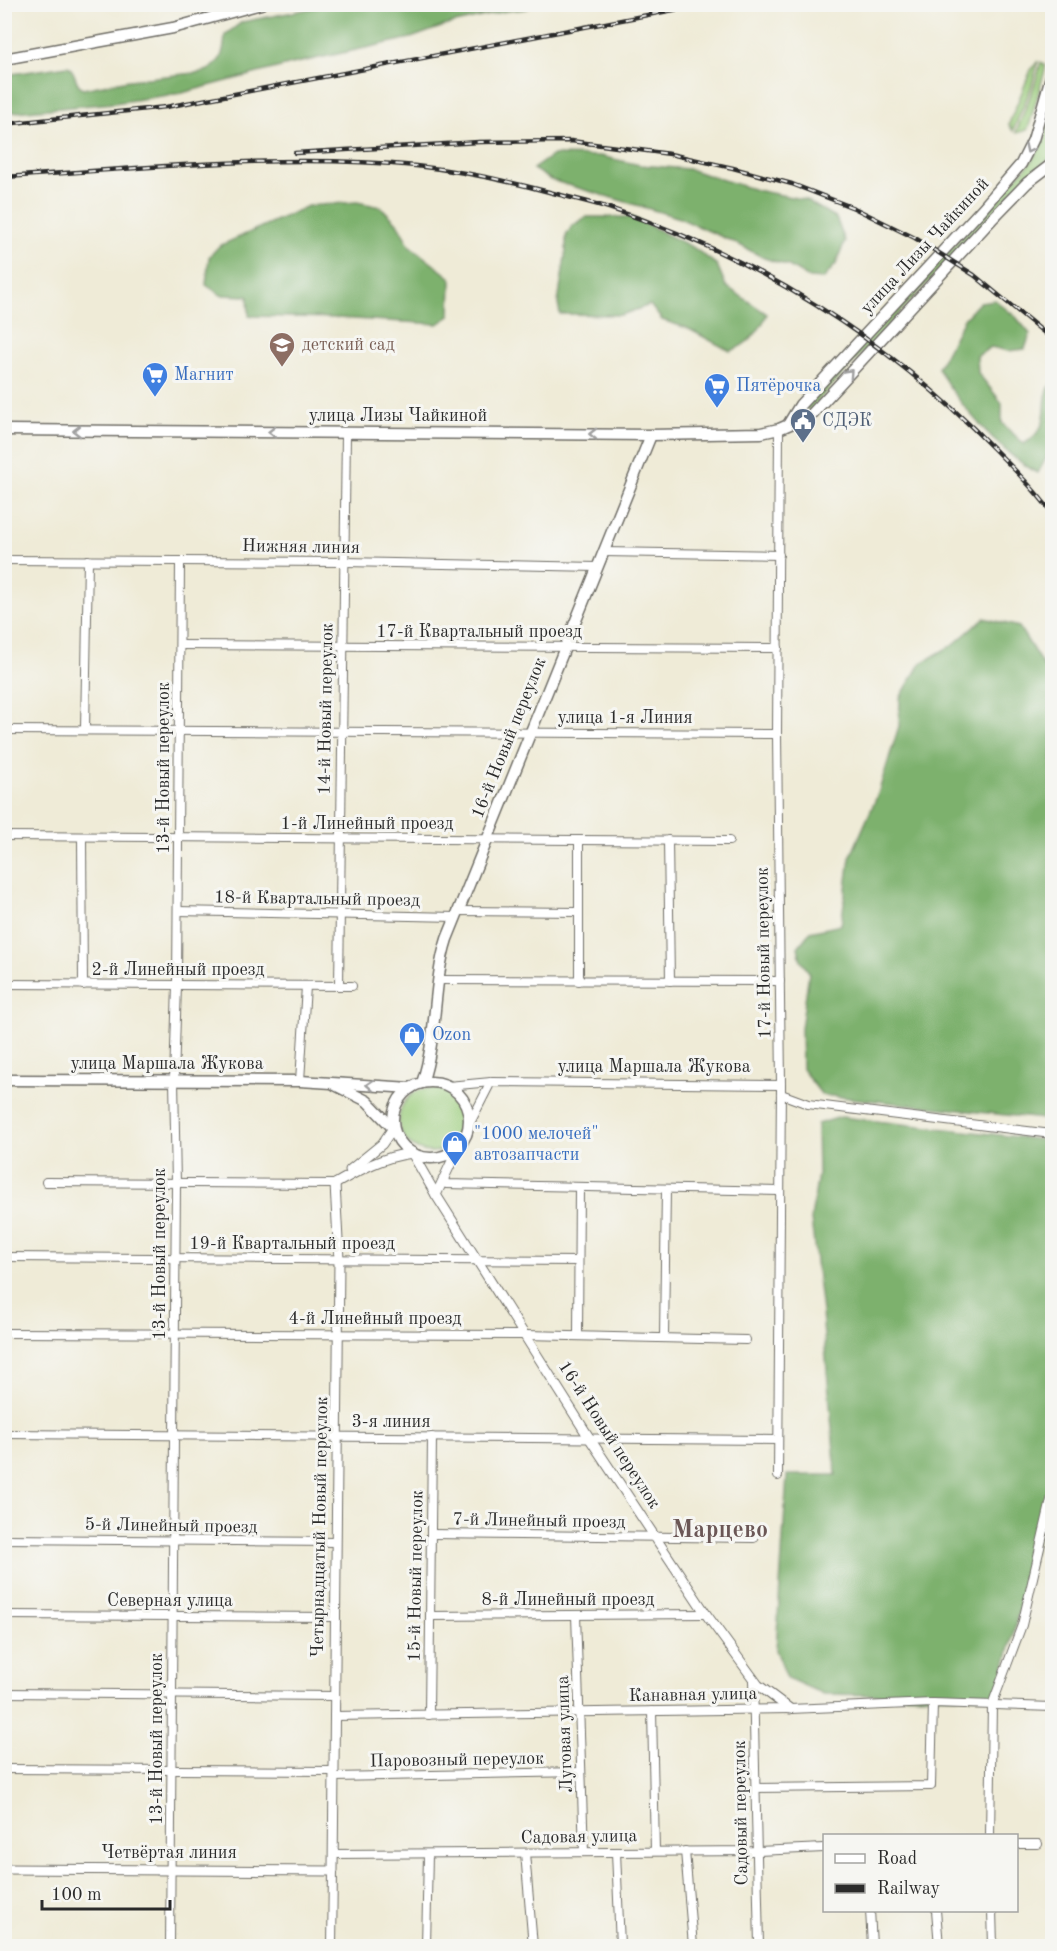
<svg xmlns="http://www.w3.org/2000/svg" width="1057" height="1951" font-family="'Old Standard TT',serif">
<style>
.green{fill:#9cce7e;stroke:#647c54;stroke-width:1.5}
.forest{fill:#7db16d;stroke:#546e4c;stroke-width:1.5}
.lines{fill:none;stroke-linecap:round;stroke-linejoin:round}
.minor-casing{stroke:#706e67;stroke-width:10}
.tertiary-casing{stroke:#706e67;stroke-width:11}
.secondary-casing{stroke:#706e67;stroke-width:13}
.minor{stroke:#fff;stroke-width:8}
.tertiary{stroke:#fff;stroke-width:9}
.secondary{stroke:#fff;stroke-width:10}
.rail-casing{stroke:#2b2b2b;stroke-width:4.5}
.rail{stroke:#f6f6f2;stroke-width:2;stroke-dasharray:7;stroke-linecap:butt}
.oneway{stroke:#a0a0a0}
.labels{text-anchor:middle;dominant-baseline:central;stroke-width:6;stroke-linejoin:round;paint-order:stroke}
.street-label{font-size:18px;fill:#2b2b2b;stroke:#f6f6f2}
.education-label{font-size:18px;fill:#785e54;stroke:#f6f6f2;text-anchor:start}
.shop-label{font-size:18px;fill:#366cbe;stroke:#f6f6f2;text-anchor:start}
.service-label{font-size:18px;fill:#4e5e75;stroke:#f6f6f2;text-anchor:start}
.district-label{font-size:24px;font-weight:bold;fill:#6b5756;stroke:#f6f6f2}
</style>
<rect width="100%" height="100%" fill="#f6f6f2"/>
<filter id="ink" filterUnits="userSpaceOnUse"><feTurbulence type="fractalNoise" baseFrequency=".0167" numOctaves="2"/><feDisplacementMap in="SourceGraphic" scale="12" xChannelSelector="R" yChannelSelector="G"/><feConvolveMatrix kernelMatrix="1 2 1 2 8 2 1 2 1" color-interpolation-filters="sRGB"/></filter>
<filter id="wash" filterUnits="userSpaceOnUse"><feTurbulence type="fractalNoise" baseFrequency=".008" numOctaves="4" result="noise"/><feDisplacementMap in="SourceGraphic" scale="24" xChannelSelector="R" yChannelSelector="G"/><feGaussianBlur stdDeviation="1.35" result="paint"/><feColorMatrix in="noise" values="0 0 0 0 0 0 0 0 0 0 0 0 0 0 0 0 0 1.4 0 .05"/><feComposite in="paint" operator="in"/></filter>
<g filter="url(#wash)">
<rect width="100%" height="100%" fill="#efebd7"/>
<g class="green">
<polygon points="1038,61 1032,85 1013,131 1009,125 1010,121 1031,70"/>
<polygon points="1041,62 1045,65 1045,70 1029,126 1027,130 1017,133 1016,132 1035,84"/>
<polygon points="1052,110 1052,157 1024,178 809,410 805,407 1031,162 1045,139"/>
<circle cx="431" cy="1120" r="32"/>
</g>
<g class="forest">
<path d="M329,5H534L526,9L506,11L447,25L411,38L292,64L182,93L114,103L5,113V75L68,66C77,72 74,84 83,89L129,80L203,72C221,66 224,53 225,35L242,22Z"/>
<polygon points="553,155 600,156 640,165 688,169 756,190 806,200 836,218 845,241 836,264 823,279 809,278 789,266 764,258 736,243 677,217 551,180 533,169"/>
<polygon points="357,202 381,207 397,223 410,246 451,278 450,316 438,324 337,318 249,316 248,296 221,295 206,285 209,257 219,246 308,206"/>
<path d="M586,217H632L694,248L717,265L726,286L767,314C760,331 748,345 730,351L687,328L662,320L650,305L621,315L560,314L558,303L566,250V236L572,226Z"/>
<path d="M995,300L1016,317L1030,334L1025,349L1008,351L991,347L977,356L978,373L1002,403V423L1024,444C1057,423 1037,402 1052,383V447L1038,473C1004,456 956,402 938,368L964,319L980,302Z"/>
<polygon points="984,618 1019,627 1052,680 1052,1120 822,1095 802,1069 801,1029 809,972 801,961 798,947 810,932 841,925 850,858 878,794 899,726 900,698 920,664 954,644"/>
<path d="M841,1117L1052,1141V1471C1037,1547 1015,1621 998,1697L823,1694L787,1678L776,1650L787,1475H836L822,1312L811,1219L818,1174L817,1124Z"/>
</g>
</g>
<g filter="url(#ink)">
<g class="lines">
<g class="minor-casing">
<g id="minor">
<polyline points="603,552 779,555"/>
<polyline points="4,560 345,562 597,567"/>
<polyline points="180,645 778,648"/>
<polyline points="85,729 88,560"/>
<polyline points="4,730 777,734"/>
<polyline points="4,836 729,841"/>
<polyline points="82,837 83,985"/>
<polyline points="668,840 670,981"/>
<polyline points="178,911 456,917"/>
<polyline points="458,911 578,912"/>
<polyline points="438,980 780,981"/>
<polyline points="579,981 579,840"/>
<polyline points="4,984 352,986"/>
<polyline points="339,986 346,433"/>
<polyline points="300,1081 306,986"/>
<polyline points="448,1086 491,1082 781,1085"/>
<polyline points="781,1094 808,1104 1052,1134"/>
<polyline points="468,1127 491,1082"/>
<polyline points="444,1179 446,1184 780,1191"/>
<polyline points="46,1182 335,1184"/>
<polyline points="4,1257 578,1261"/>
<polyline points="4,1333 525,1335 746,1340"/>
<polyline points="578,1336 579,1187"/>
<polyline points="664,1338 666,1189"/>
<polyline points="4,1434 778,1440"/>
<polyline points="778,1476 781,1085 777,734 779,429"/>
<polyline points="431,1534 754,1538"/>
<polyline points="4,1539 336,1542"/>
<polyline points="4,1615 336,1617"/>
<polyline points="576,1615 584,1852"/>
<polyline points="430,1616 706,1614"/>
<polyline points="753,1678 759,1946"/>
<polyline points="4,1693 335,1696"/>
<polyline points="652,1711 655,1851"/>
<polyline points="429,1715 432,1437"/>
<polyline points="334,1716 790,1709 933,1703 1052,1707"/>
<polyline points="4,1769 334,1771"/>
<polyline points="334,1777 581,1772"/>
<polyline points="756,1788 931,1786 933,1703"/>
<polyline points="990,1836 992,1705 1022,1625 1052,1496"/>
<polyline points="1016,1844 1038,1844"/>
<polyline points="685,1851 693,1946"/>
<polyline points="616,1852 620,1946"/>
<polyline points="525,1853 533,1946"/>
<polyline points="333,1854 758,1851 824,1848"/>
<polyline points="870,1910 872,1946"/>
<polyline points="936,1910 939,1946"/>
<polyline points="992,1910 993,1946"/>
<polyline points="170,1946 176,1184 174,1080 177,985 180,561"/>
<polyline points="332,1946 333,1871"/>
<polyline points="426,1946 428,1854"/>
</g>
</g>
<g class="tertiary-casing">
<g id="tertiary">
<polyline points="350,1170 382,1144 393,1128"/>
<path d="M335,1184C361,1169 382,1157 412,1153L436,1195L590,1439L706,1614L758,1685L790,1709"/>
<polyline points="436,1195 459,1146"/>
<polyline points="4,1869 333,1871 339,1259 335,1184"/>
</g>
</g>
<g class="secondary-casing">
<g id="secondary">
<polyline points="4,59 173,28 261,4"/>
<polyline points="789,423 800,405 982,209 1021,164 1033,140 1052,73"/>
<polyline points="4,430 651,435 761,433 779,429 811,415 992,219 1027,183 1052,164"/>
<polyline points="4,1080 300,1081 411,1088"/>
<circle cx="431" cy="1120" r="38"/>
<path d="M422,1083C438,1036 432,986 447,939L651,435"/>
<polyline points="335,1085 367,1101 393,1128"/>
</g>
</g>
<use href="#minor" class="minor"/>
<use href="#tertiary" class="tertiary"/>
<use href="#secondary" class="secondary"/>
<g class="rail-casing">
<g id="rail">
<polyline points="4,8 22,4"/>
<polyline points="4,124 166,107 705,4"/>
<polyline points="295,153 479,142 571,141 670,154 733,168 792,184 854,208 915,238 974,275 1052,339"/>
<path d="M4,177C141,169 279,153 416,166C463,171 508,181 553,193C571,198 590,202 609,208C754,255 888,340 994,449C1015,470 1035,490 1052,513"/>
</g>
</g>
<use href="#rail" class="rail"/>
</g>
<defs><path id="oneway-chevron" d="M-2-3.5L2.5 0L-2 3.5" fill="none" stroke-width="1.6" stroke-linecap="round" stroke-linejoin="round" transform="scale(1.5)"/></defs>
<g class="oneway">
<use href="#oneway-chevron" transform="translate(1029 149) rotate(116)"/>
<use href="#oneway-chevron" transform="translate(849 373) rotate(-47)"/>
<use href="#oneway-chevron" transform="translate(77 431) rotate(-180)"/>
<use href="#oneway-chevron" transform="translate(272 432) rotate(-180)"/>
<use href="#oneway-chevron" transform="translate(593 434) rotate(-180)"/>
<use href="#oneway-chevron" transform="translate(370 1085) rotate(-176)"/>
</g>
</g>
<defs>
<g id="school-pin" transform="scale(1.35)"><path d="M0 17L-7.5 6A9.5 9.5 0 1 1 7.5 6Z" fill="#8d6e63" stroke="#f6f6f2"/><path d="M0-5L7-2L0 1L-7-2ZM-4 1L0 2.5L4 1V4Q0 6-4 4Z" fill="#fff"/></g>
<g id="supermarket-pin" transform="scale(1.35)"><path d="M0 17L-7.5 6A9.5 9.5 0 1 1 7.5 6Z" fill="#3f7fe0" stroke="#f6f6f2"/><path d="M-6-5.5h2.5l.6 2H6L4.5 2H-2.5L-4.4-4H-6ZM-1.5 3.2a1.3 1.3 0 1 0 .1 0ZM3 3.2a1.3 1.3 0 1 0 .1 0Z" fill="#fff"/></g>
<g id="civic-pin" transform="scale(1.35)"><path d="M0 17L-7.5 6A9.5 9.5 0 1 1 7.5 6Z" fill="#5c6f8a" stroke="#f6f6f2"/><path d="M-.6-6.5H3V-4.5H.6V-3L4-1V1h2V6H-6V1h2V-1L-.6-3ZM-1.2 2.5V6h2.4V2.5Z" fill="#fff"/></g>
<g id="shop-pin" transform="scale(1.35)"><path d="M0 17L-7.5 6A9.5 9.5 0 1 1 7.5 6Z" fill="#3f7fe0" stroke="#f6f6f2"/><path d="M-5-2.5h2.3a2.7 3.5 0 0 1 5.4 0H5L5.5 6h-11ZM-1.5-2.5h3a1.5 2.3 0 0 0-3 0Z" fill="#fff"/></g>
</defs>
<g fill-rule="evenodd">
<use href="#school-pin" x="282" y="345"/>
<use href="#supermarket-pin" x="155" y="375"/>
<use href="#supermarket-pin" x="717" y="386"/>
<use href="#civic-pin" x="803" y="421"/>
<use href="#shop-pin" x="412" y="1035"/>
<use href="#shop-pin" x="455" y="1144"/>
</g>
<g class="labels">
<g class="street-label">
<text transform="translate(925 246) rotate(-47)">улица Лизы Чайкиной</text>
<text x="398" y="416">улица Лизы Чайкиной</text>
<text transform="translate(301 547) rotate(1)">Нижняя линия</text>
<text x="479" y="632">17-й Квартальный проезд</text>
<text transform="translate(326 709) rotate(-89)">14-й Новый переулок</text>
<text x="625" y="718">улица 1-я Линия</text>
<text transform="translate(509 738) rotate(-68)">16-й Новый переулок</text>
<text transform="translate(164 768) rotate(-90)">13-й Новый переулок</text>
<text x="367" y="824">1-й Линейный проезд</text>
<text transform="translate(317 899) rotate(1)">18-й Квартальный проезд</text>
<text transform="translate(764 953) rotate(-91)">17-й Новый переулок</text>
<text x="178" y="970">2-й Линейный проезд</text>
<text x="167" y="1064">улица Маршала Жукова</text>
<text x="654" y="1067">улица Маршала Жукова</text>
<text x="292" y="1244">19-й Квартальный проезд</text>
<text transform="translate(160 1254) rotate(-90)">13-й Новый переулок</text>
<text x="375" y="1319">4-й Линейный проезд</text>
<text x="391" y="1422">3-я линия</text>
<text transform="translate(609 1435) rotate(57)">16-й Новый переулок</text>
<text transform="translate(539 1521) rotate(1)">7-й Линейный проезд</text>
<text transform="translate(171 1526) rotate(1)">5-й Линейный проезд</text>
<text transform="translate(320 1527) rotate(-89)">Четырнадцатый Новый переулок</text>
<text transform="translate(416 1576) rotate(-89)">15-й Новый переулок</text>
<text x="568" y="1600">8-й Линейный проезд</text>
<text x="170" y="1601">Северная улица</text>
<text transform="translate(693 1695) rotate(-1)">Канавная улица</text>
<text transform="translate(565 1734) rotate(-92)">Луговая улица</text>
<text transform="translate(157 1739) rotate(-90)">13-й Новый переулок</text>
<text transform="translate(457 1760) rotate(-1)">Паровозный переулок</text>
<text transform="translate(741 1813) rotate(-91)">Садовый переулок</text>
<text transform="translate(579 1837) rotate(-1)">Садовая улица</text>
<text x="169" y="1853">Четвёртая линия</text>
</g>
<g class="education-label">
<text x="302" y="345">детский сад</text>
</g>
<g class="shop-label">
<text x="174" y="375">Магнит</text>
<text x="736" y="386">Пятёрочка</text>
<text x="432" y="1035">Ozon</text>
<text x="474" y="1134">"1000 мелочей"<tspan x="474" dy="21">автозапчасти</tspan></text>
</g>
<g class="service-label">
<text x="822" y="421">СДЭК</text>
</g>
<g class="district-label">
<text x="720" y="1531">Марцево</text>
</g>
</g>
<rect width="1057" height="1951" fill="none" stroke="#f6f6f2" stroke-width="24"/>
<rect x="823" y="1834" width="195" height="78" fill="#f6f6f2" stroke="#a5a5a2" stroke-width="1.5"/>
<rect x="835" y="1854" width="30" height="9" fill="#ffffff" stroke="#a5a5a2" stroke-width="1.5"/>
<text x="877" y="1864" font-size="18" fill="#2b2b2b">Road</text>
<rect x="835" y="1884" width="30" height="9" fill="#2b2b2b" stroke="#a5a5a2" stroke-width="1.5"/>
<text x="877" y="1894" font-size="18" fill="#2b2b2b">Railway</text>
<path d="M42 1900v9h128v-9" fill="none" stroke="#2b2b2b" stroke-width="3"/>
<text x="51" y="1900" font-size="18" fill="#2b2b2b" stroke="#f6f6f2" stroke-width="4.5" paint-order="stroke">100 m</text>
</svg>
